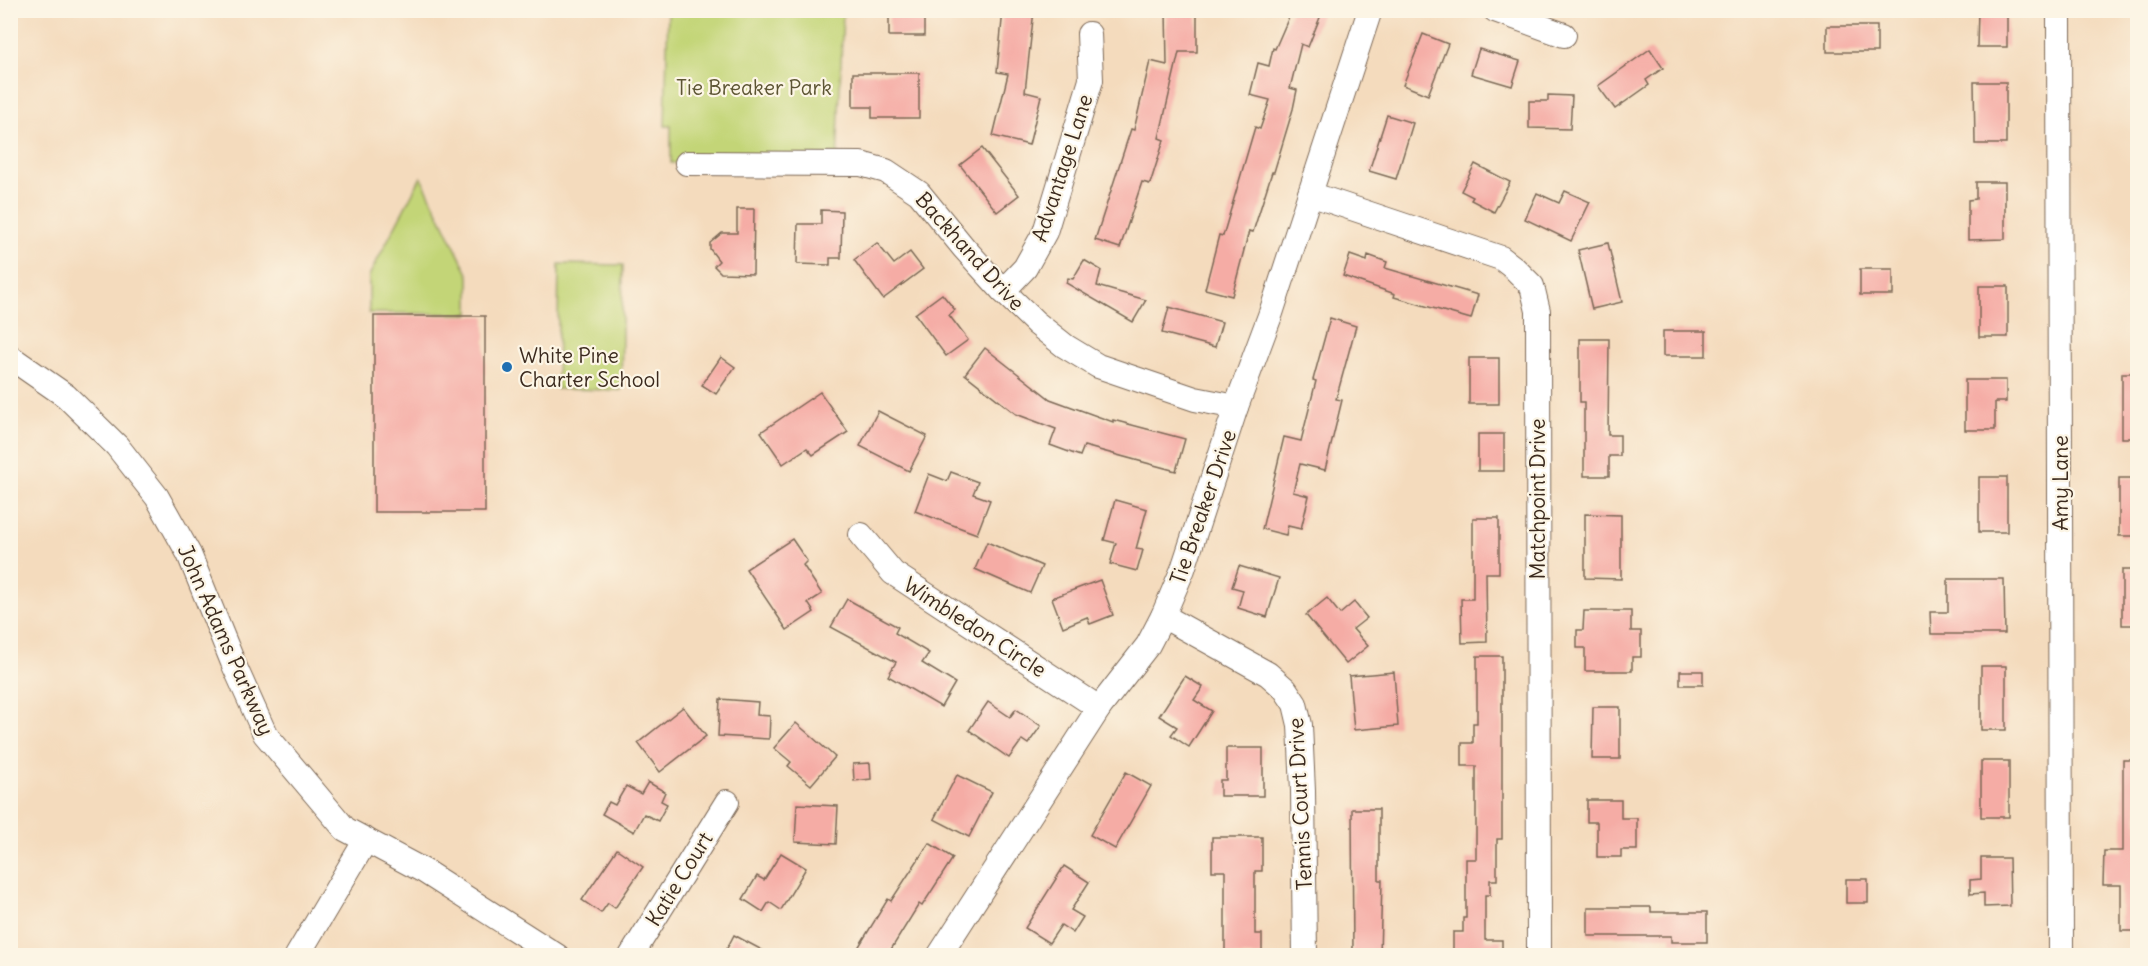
<svg xmlns="http://www.w3.org/2000/svg" width="2148" height="966" font-family="Delius,sans-serif">
<style>
.green{fill:#c3d577;stroke:#7f804a;stroke-width:1.5}
.building{fill:#f5aca5}
.lines{fill:none;stroke-linecap:round;stroke-linejoin:round}
.minor-casing{stroke:#7c6856;stroke-width:26}
.minor{stroke:#fff;stroke-width:24}
.poi-dot{fill:#1f6fb2;stroke:#fcf5e5;stroke-width:2}
.labels{text-anchor:middle;dominant-baseline:central;stroke-width:4.5;stroke-linejoin:round;paint-order:stroke}
.park-label{font-size:21px;fill:#5d5534;stroke:#fcf5e5}
.street-label{font-size:21px;fill:#3b2a1e;stroke:#fcf5e5}
.poi-label{font-size:21px;fill:#3b2a1e;stroke:#fcf5e5;text-anchor:start}
</style>
<rect width="100%" height="100%" fill="#fcf5e5"/>
<filter id="ink" filterUnits="userSpaceOnUse"><feTurbulence type="fractalNoise" baseFrequency=".0167" numOctaves="2"/><feDisplacementMap in="SourceGraphic" scale="12" xChannelSelector="R" yChannelSelector="G"/><feConvolveMatrix kernelMatrix="1 2 1 2 8 2 1 2 1" color-interpolation-filters="sRGB"/></filter>
<filter id="wash" filterUnits="userSpaceOnUse"><feTurbulence type="fractalNoise" baseFrequency=".008" numOctaves="4" result="noise"/><feDisplacementMap in="SourceGraphic" scale="24" xChannelSelector="R" yChannelSelector="G"/><feGaussianBlur stdDeviation="1.35" result="paint"/><feColorMatrix in="noise" values="0 0 0 0 0 0 0 0 0 0 0 0 0 0 0 0 0 1.4 0 .05"/><feComposite in="paint" operator="in"/></filter>
<g filter="url(#wash)">
<rect width="100%" height="100%" fill="#f4dbbd"/>
<g class="green">
<polygon points="668,11 843,11 837,164 671,163 671,126 665,126"/>
<polygon points="421,177 469,276 469,314 369,313 369,276"/>
<polygon points="559,264 623,265 621,390 557,389"/>
</g>
<g id="blocks">
<g class="building">
<rect x="889" y="10" width="35" height="26"/>
<polygon points="1003,10 1034,10 1025,92 1041,96 1029,145 993,136 1008,74 997,72"/>
<polygon points="1166,10 1197,10 1197,52 1179,52 1159,138 1164,140 1150,184 1142,182 1120,248 1095,240 1131,129 1134,130 1150,61 1167,65"/>
<polygon points="1292,10 1323,10 1308,47 1301,44 1290,88 1297,90 1293,109 1274,172 1272,172 1253,232 1249,231 1232,296 1205,289 1219,235 1223,236 1255,127 1260,129 1270,100 1250,95 1258,63 1269,66 1273,48 1275,49"/>
<polygon points="1978,10 2007,10 2007,47 1977,47"/>
<rect x="1827" y="26" width="50" height="26"/>
<polygon points="1423,34 1448,44 1428,95 1403,85"/>
<polygon points="1479,49 1520,61 1512,86 1471,74"/>
<polygon points="1650,49 1663,68 1646,80 1649,85 1615,109 1598,86"/>
<polygon points="853,73 919,73 919,118 872,118 872,107 853,107"/>
<polygon points="1974,82 2006,82 2006,144 1975,144"/>
<polygon points="1548,95 1572,96 1570,129 1529,128 1529,101 1548,101"/>
<polygon points="1387,115 1413,123 1396,179 1369,171"/>
<polygon points="982,148 1019,195 997,212 960,165"/>
<polygon points="1475,164 1510,182 1494,212 1471,200 1473,197 1461,191"/>
<polygon points="1976,182 2005,182 2005,239 1968,240 1968,200 1976,199"/>
<polygon points="1565,191 1590,202 1571,241 1525,219 1537,193 1559,203"/>
<polygon points="737,209 754,209 753,274 721,273 714,266 719,261 710,249 710,243 722,233 737,233"/>
<polygon points="821,210 842,211 841,258 830,258 830,265 797,264 798,224 821,224"/>
<polygon points="877,243 894,264 910,252 923,269 883,299 854,260"/>
<polygon points="1608,243 1622,302 1592,309 1578,250"/>
<polygon points="1350,255 1367,261 1368,255 1387,262 1385,268 1478,295 1471,319 1394,297 1395,294 1343,276"/>
<polygon points="1084,260 1101,270 1097,286 1146,300 1133,322 1066,283 1068,278 1073,279"/>
<rect x="1860" y="269" width="33" height="26"/>
<rect x="1979" y="286" width="29" height="51"/>
<polygon points="942,294 955,310 949,315 968,340 946,356 915,314"/>
<polygon points="1169,307 1222,322 1215,347 1162,333"/>
<rect x="374" y="316" width="111" height="196"/>
<polygon points="1330,318 1356,326 1336,399 1342,400 1325,470 1300,464 1293,492 1309,496 1301,529 1288,526 1286,535 1262,529 1284,437 1301,441 1316,381 1313,380"/>
<rect x="1663" y="331" width="43" height="25"/>
<polygon points="1580,339 1609,339 1608,435 1620,435 1620,456 1609,456 1609,476 1584,476 1584,402 1580,402"/>
<polygon points="985,348 1050,399 1113,422 1113,420 1185,439 1176,471 1084,446 1080,456 1050,445 1056,429 1016,414 965,374"/>
<polygon points="721,357 735,367 716,394 702,385"/>
<rect x="1469" y="358" width="30" height="46"/>
<rect x="2122" y="373" width="16" height="65"/>
<polygon points="1965,380 2006,380 2006,402 1995,402 1995,430 1965,430"/>
<polygon points="820,392 848,432 813,455 807,448 783,464 761,432"/>
<polygon points="878,411 927,436 909,471 860,446"/>
<rect x="1478" y="434" width="26" height="37"/>
<polygon points="951,472 978,482 973,494 990,500 977,534 915,511 929,474 947,481"/>
<rect x="1979" y="477" width="28" height="55"/>
<rect x="2119" y="478" width="19" height="58"/>
<polygon points="1115,500 1147,509 1136,549 1143,550 1137,571 1110,564 1116,543 1104,540"/>
<polygon points="1585,514 1621,515 1621,579 1585,578"/>
<polygon points="1473,518 1499,518 1499,573 1486,573 1487,642 1462,643 1461,599 1473,599"/>
<polygon points="792,539 807,561 803,565 822,594 808,603 814,612 787,630 746,569"/>
<polygon points="987,542 1042,566 1030,593 975,569"/>
<polygon points="1239,566 1279,578 1267,617 1238,608 1243,590 1232,587"/>
<rect x="2122" y="570" width="16" height="55"/>
<polygon points="1948,579 2004,579 2005,634 1931,634 1930,612 1948,612"/>
<polygon points="1100,580 1113,615 1090,624 1087,617 1063,627 1052,598"/>
<polygon points="1327,598 1340,614 1354,602 1367,618 1353,629 1368,646 1346,664 1306,615"/>
<polygon points="847,599 898,627 895,633 929,653 922,663 955,683 941,707 888,676 896,662 831,627"/>
<polygon points="1584,611 1631,611 1631,631 1641,631 1641,657 1632,657 1632,671 1585,671 1585,648 1577,648 1577,630 1583,630"/>
<polygon points="1477,656 1502,656 1502,839 1497,839 1497,880 1490,880 1490,895 1485,895 1485,940 1502,940 1502,956 1453,956 1453,932 1463,932 1463,918 1466,918 1466,859 1476,859 1476,766 1462,766 1462,743 1473,743 1473,723 1477,723"/>
<rect x="1981" y="666" width="25" height="64"/>
<rect x="1680" y="671" width="23" height="14"/>
<polygon points="1394,672 1398,726 1354,730 1349,676"/>
<polygon points="1185,676 1203,687 1194,700 1212,711 1189,747 1171,735 1177,727 1159,716"/>
<polygon points="720,699 758,702 757,715 770,716 769,739 718,736"/>
<polygon points="988,702 1010,717 1016,709 1041,726 1028,744 1022,740 1009,758 969,730"/>
<polygon points="683,707 706,736 660,772 638,743"/>
<polygon points="1593,707 1620,707 1620,759 1592,759"/>
<polygon points="796,723 835,757 811,785 788,766 791,762 774,748"/>
<polygon points="1226,748 1263,748 1263,796 1220,796 1220,780 1226,780"/>
<polygon points="2123,760 2138,760 2138,931 2121,931 2121,885 2103,885 2104,851 2123,851"/>
<rect x="1981" y="761" width="28" height="56"/>
<polygon points="870,763 871,779 854,781 853,764"/>
<polygon points="1126,772 1151,786 1115,849 1090,835"/>
<polygon points="957,775 992,792 969,837 934,819"/>
<polygon points="648,782 665,792 661,801 667,804 658,821 644,814 634,832 602,814 609,802 615,805 626,786 641,794"/>
<polygon points="1587,800 1621,800 1621,818 1637,818 1637,850 1621,850 1621,857 1597,857 1597,822 1587,822"/>
<polygon points="797,804 838,806 836,844 795,842"/>
<polygon points="1352,809 1379,809 1379,880 1382,880 1380,956 1353,956"/>
<polygon points="1212,837 1262,837 1262,871 1255,871 1255,934 1262,934 1262,956 1225,956 1225,871 1212,871"/>
<polygon points="929,843 953,858 922,906 919,904 887,956 853,956 888,899 891,901"/>
<polygon points="617,849 643,867 615,908 608,903 601,913 582,900"/>
<polygon points="781,853 806,868 781,910 769,902 763,912 743,899 757,876 764,880"/>
<polygon points="1981,858 2009,858 2010,906 1984,907 1984,893 1970,894 1970,880 1981,879"/>
<polygon points="1064,866 1089,882 1071,910 1083,917 1073,933 1061,925 1049,943 1025,928"/>
<rect x="1846" y="879" width="22" height="24"/>
<polygon points="1588,907 1651,907 1651,912 1707,912 1707,942 1671,942 1671,936 1588,936"/>
<polygon points="734,935 773,956 723,956"/>
</g>
</g>
</g>
<g filter="url(#ink)">
<use href="#blocks" fill-opacity="0" stroke="#7c6856" stroke-width="1.5"/>
<g class="lines">
<g class="minor-casing">
<g id="minor">
<polyline points="1495,10 1564,35"/>
<polyline points="2059,10 2061,956"/>
<polyline points="687,163 861,164 886,171 919,193 964,248 1003,291 1036,323 1065,346 1098,366 1195,399 1236,407"/>
<polyline points="1310,194 1501,258 1514,268 1532,286 1538,311 1539,956"/>
<polyline points="1003,291 1025,268 1045,232 1091,80 1089,34"/>
<polyline points="10,357 66,396 117,446 157,497 189,554 234,665 265,734 345,829 424,871 557,956"/>
<polyline points="861,535 893,573 1099,708"/>
<polyline points="1163,616 1268,674 1285,689 1295,704 1300,725 1303,791 1305,956"/>
<polyline points="297,956 366,840"/>
<polyline points="631,956 727,802"/>
<polyline points="939,956 1099,708 1148,645 1163,616 1183,569 1236,407 1271,313 1370,10"/>
</g>
</g>
<use href="#minor" class="minor"/>
</g>
</g>
<circle class="poi-dot" cx="507" cy="367" r="6"/>
<g class="labels">
<g class="park-label">
<text x="754" y="87">Tie Breaker Park</text>
</g>
<g class="street-label">
<text transform="translate(1062 168) rotate(-72)">Advantage Lane</text>
<text transform="translate(970 251) rotate(48)">Backhand Drive</text>
<text transform="translate(2060 483) rotate(-90)">Amy Lane</text>
<text transform="translate(1537 499) rotate(-90)">Matchpoint Drive</text>
<text transform="translate(1203 507) rotate(-71)">Tie Breaker Drive</text>
<text transform="translate(975 627) rotate(33)">Wimbledon Circle</text>
<text transform="translate(226 640) rotate(66)">John Adams Parkway</text>
<text transform="translate(1300 804) rotate(-93)">Tennis Court Drive</text>
<text transform="translate(679 879) rotate(-58)">Katie Court</text>
</g>
<g class="poi-label">
<text x="519" y="355">White Pine<tspan x="519" dy="24">Charter School</tspan></text>
</g>
</g>
<rect width="2148" height="966" fill="none" stroke="#fcf5e5" stroke-width="36"/>
</svg>
